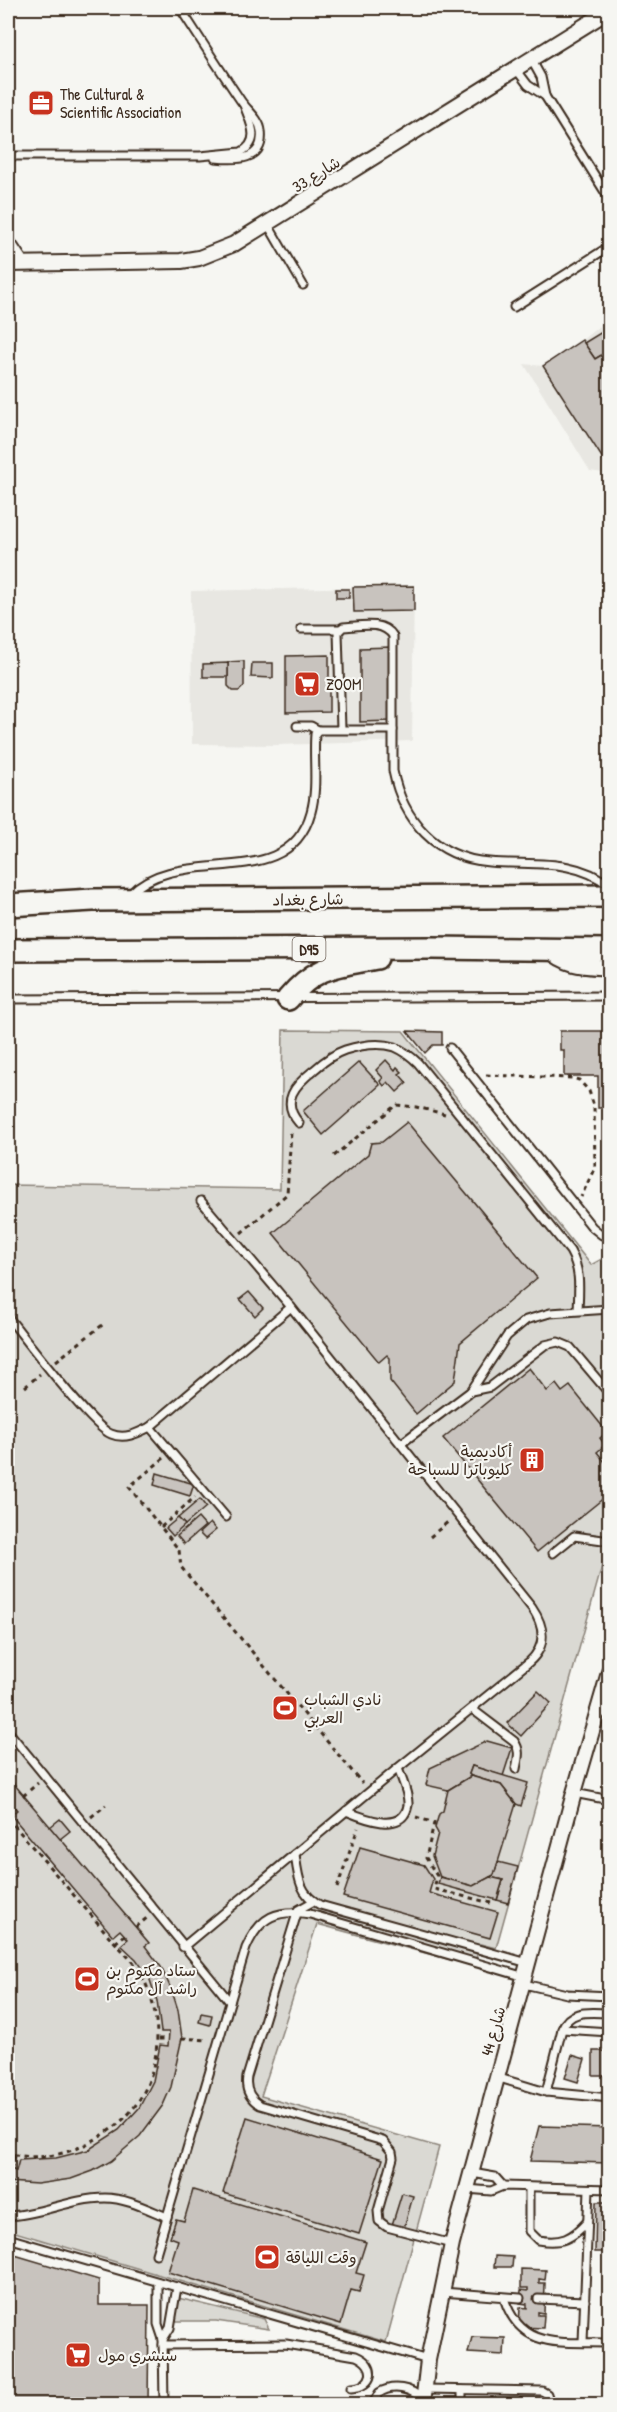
<svg xmlns="http://www.w3.org/2000/svg" width="617" height="2412" font-family="'Patrick Hand','Playpen Sans Arabic',sans-serif">
<style>
.built{fill:#e8e7e2}
.green{fill:#dad9d3;stroke:#8a8278;stroke-width:1.5}
.building{fill:#c8c3be;stroke:#3b2a1e;stroke-width:1.5}
.lines{fill:none;stroke-linecap:round;stroke-linejoin:round}
.lane-casing{stroke:#3b2a1e;stroke-width:11}
.street-casing{stroke:#3b2a1e;stroke-width:18}
.primary-casing{stroke:#3b2a1e;stroke-width:26}
.path{stroke:#3b2a1e;stroke-width:3;stroke-dasharray:4.5 4.5;stroke-linecap:butt}
.lane{stroke:#f6f6f2;stroke-width:7}
.street{stroke:#f6f6f2;stroke-width:14}
.primary{stroke:#f6f6f2;stroke-width:21}
.labels{text-anchor:middle;dominant-baseline:central;stroke-width:4.5;stroke-linejoin:round;paint-order:stroke}
.shield{fill:#f6f6f2;stroke:#73675e;stroke-width:1.5}
.shield-label{font-size:15px;font-weight:bold;fill:#3b2a1e}
.poi-label{font-size:16px;fill:#3b2a1e;stroke:#f6f6f2;text-anchor:start}
.street-label{font-size:16px;fill:#3b2a1e;stroke:#f6f6f2}
</style>
<rect width="100%" height="100%" fill="#f6f6f2"/>
<filter id="ink" filterUnits="userSpaceOnUse"><feTurbulence type="fractalNoise" baseFrequency=".0167" numOctaves="2"/><feDisplacementMap in="SourceGraphic" scale="12" xChannelSelector="R" yChannelSelector="G"/><feConvolveMatrix kernelMatrix="1 2 1 2 8 2 1 2 1" color-interpolation-filters="sRGB"/></filter>
<g filter="url(#ink)">
<g class="built">
<polygon points="609,318 609,474 590,471 524,364 543,366 582,340"/>
<polygon points="414,586 412,741 276,745 192,744 191,591"/>
</g>
<g class="green">
<polygon points="283,1030 403,1031 591,1265 609,1255 610,1548 607,1548 496,1948 480,1944 474,1966 317,1924 261,2096 439,2147 386,2342 8,2230 8,1185 280,1189"/>
<polygon points="178,2298 264,2319 269,2329 216,2321 174,2321"/>
</g>
<g class="building">
<polygon points="610,327 610,350 595,359 584,343"/>
<polygon points="582,340 595,359 610,350 610,459 605,462 543,366"/>
<polygon points="414,586 414,611 354,612 353,587"/>
<rect x="336" y="589" width="13" height="9"/>
<polygon points="391,647 392,721 360,722 360,648"/>
<polygon points="329,655 329,712 286,713 286,656"/>
<polygon points="244,661 244,686 239,691 233,691 228,686 228,662"/>
<polygon points="228,663 228,677 203,677 203,664"/>
<polygon points="252,663 273,663 273,678 251,677"/>
<polygon points="407,1031 442,1032 442,1045 433,1045 425,1053"/>
<polygon points="560,1031 610,1031 610,1108 598,1108 598,1076 564,1076 564,1050 560,1050"/>
<polygon points="386,1060 395,1070 397,1067 402,1072 399,1074 407,1083 397,1092 388,1082 384,1086 380,1081 383,1078 376,1070"/>
<polygon points="359,1062 380,1085 323,1135 303,1111"/>
<polygon points="407,1122 537,1278 460,1343 455,1381 416,1414 390,1381 390,1358 387,1355 379,1362 273,1233 368,1154 371,1143 382,1142"/>
<polygon points="249,1292 263,1308 255,1316 240,1299"/>
<polygon points="529,1368 547,1391 556,1384 562,1392 570,1386 607,1432 600,1438 605,1445 597,1452 610,1468 610,1493 537,1552 443,1438"/>
<polygon points="157,1473 194,1484 190,1496 154,1485"/>
<polygon points="200,1499 206,1507 185,1525 178,1518"/>
<polygon points="178,1518 185,1525 173,1536 166,1528"/>
<polygon points="198,1518 205,1526 184,1544 177,1536"/>
<polygon points="210,1523 216,1530 205,1539 199,1533"/>
<polygon points="538,1691 551,1703 521,1736 507,1723"/>
<polygon points="487,1741 512,1748 503,1776 472,1766 469,1774 471,1776 448,1790 426,1785 430,1768"/>
<polygon points="472,1766 528,1783 521,1806 516,1804 501,1785 471,1776 469,1774"/>
<polygon points="471,1776 501,1785 516,1804 494,1875 473,1886 440,1877 432,1856 438,1833 435,1828 439,1814 443,1811 448,1790"/>
<polygon points="8,1777 149,1943 145,1946 161,1967 172,1991 178,2010 182,2038 171,2087 163,2105 140,2136 111,2161 93,2171 71,2179 37,2184 8,2182 8,2168 16,2171 19,2160 56,2158 88,2150 119,2130 139,2108 153,2081 160,2045 168,2046 169,2032 161,2032 157,2001 149,1977 136,1959 121,1945 128,1939 120,1930 113,1936 11,1815 17,1810 9,1801 8,1802"/>
<polygon points="60,1819 70,1831 60,1839 50,1827"/>
<polygon points="360,1847 424,1865 433,1879 429,1893 498,1912 490,1938 343,1897"/>
<polygon points="498,1862 518,1867 508,1903 497,1900 503,1880 490,1877 494,1875"/>
<polygon points="440,1877 473,1886 490,1877 503,1880 497,1900 438,1884"/>
<polygon points="201,2013 212,2015 210,2025 199,2022"/>
<rect x="593" y="2051" width="15" height="24"/>
<polygon points="572,2055 585,2059 578,2082 565,2078"/>
<polygon points="247,2117 383,2159 359,2234 223,2193"/>
<polygon points="539,2126 610,2128 610,2163 530,2161"/>
<polygon points="193,2190 366,2242 356,2273 364,2275 359,2292 351,2290 341,2324 168,2272 178,2240 170,2237 176,2219 184,2221"/>
<polygon points="402,2193 413,2196 404,2228 392,2225"/>
<polygon points="596,2202 610,2202 610,2252 595,2252"/>
<polygon points="605,2252 610,2252 610,2340 603,2340"/>
<polygon points="8,2253 99,2280 99,2305 149,2305 148,2404 8,2404"/>
<polygon points="495,2256 513,2257 512,2267 494,2267"/>
<polygon points="521,2269 546,2270 545,2280 539,2279 539,2283 545,2283 544,2313 538,2312 538,2315 544,2315 543,2328 519,2327 520,2307 527,2308 527,2304 520,2303 521,2290 528,2291 528,2288 521,2288"/>
<polygon points="472,2337 505,2338 504,2355 468,2353"/>
</g>
<g class="lines">
<g class="lane-casing">
<g id="lane">
<path d="M180,8C200,39 220,70 241,101C247,110 260,119 261,131C265,162 235,160 215,158"/>
<polyline points="531,59 541,77 545,96 610,200"/>
<polyline points="516,69 528,85 545,96"/>
<path d="M8,156H200L241,152C262,141 250,122 244,105"/>
<polyline points="267,223 303,285"/>
<polyline points="8,237 26,264"/>
<polyline points="514,307 610,246"/>
<polyline points="301,629 340,629"/>
<polyline points="297,726 311,726 318,730"/>
<path d="M341,729L338,632L343,627C360,626 383,620 393,636V771C403,820 436,858 489,862C531,866 574,857 610,886"/>
<path d="M130,894C179,842 288,896 311,812C318,787 313,759 315,734L318,730H393"/>
<polyline points="8,999 610,996"/>
<polyline points="450,1048 592,1227 602,1235 610,1236"/>
<path d="M299,1123C280,1101 295,1085 314,1070C323,1062 333,1054 345,1050C361,1045 379,1042 395,1047C404,1051 411,1056 418,1063L570,1251C581,1270 579,1288 578,1310"/>
<path d="M8,1317C26,1339 91,1426 111,1434C125,1440 138,1433 150,1427L291,1307"/>
<polyline points="471,1391 490,1387 545,1345 558,1342 570,1347 608,1392"/>
<polyline points="150,1427 226,1517"/>
<polyline points="402,1443 471,1391 507,1336 526,1320 550,1313 610,1309"/>
<polyline points="553,1553 574,1536 610,1541"/>
<path d="M472,1709L514,1741C521,1751 518,1758 516,1769"/>
<polyline points="597,1713 610,1713"/>
<polyline points="8,1731 230,2002"/>
<polyline points="574,1793 610,1800"/>
<path d="M346,1811C363,1818 403,1835 408,1805C409,1793 401,1778 398,1768"/>
<path d="M295,1854C298,1876 299,1894 320,1905L528,1963"/>
<path d="M314,1901L298,1910L247,2077C245,2089 249,2098 260,2105L383,2141L392,2152L393,2158L378,2211L379,2221L387,2227L452,2244"/>
<path d="M183,1947L398,1768L529,1662C547,1646 545,1627 532,1608L291,1307L201,1201"/>
<polyline points="524,1984 567,1994 610,1996"/>
<polyline points="562,2029 610,2032"/>
<polyline points="496,2077 546,2092 610,2098"/>
<path d="M546,2092L562,2029C570,2008 591,2013 610,2013"/>
<polyline points="472,2173 495,2177 503,2186"/>
<path d="M529,2187V2231L538,2240C561,2244 572,2239 587,2222"/>
<polyline points="467,2189 491,2191 503,2186 610,2189"/>
<path d="M8,2216C40,2215 72,2198 105,2198C126,2198 147,2209 167,2217"/>
<polyline points="8,2238 428,2360"/>
<path d="M156,2254L246,1948C260,1916 277,1909 310,1914L525,1977"/>
<polyline points="158,2282 158,2324 163,2339 164,2404"/>
<polyline points="442,2292 520,2298"/>
<path d="M504,2298C521,2352 563,2341 610,2343"/>
<polyline points="538,2299 585,2301"/>
<polyline points="163,2339 170,2328 177,2287"/>
<polyline points="583,2342 589,2189"/>
<path d="M163,2345L286,2344L356,2356C378,2365 374,2387 351,2388"/>
<polyline points="425,2389 542,2391 547,2394 550,2404"/>
<path d="M373,2404L379,2393C393,2384 411,2388 422,2399"/>
<polyline points="462,2404 462,2390"/>
</g>
</g>
<g class="street-casing">
<g id="street">
<polyline points="8,264 181,261 199,258 234,244 610,10"/>
<path d="M549,950C567,967 586,966 610,968"/>
<polyline points="423,2404 428,2360 452,2244 574,1793 610,1669"/>
</g>
</g>
<g class="primary-casing">
<g id="primary">
<polyline points="8,905 93,900 610,896"/>
<polyline points="8,950 432,948 610,950"/>
<path d="M288,999C316,965 336,966 377,958"/>
</g>
</g>
<g class="path">
<polyline points="486,1075 572,1078 579,1080 589,1091 594,1106 595,1167 581,1197"/>
<polyline points="334,1156 396,1105 416,1107 445,1114"/>
<polyline points="241,1233 287,1194 291,1132"/>
<polyline points="56,1361 105,1323"/>
<polyline points="25,1387 40,1374"/>
<polyline points="164,1458 129,1487 179,1550 181,1567 362,1783"/>
<polyline points="161,1527 195,1497"/>
<polyline points="430,1537 449,1521"/>
<polyline points="23,1796 38,1783"/>
<polyline points="8,1809 13,1804"/>
<polyline points="91,1817 106,1805"/>
<polyline points="416,1817 434,1823 426,1858 437,1876 434,1889 491,1903"/>
<path d="M8,1818C39,1855 71,1892 103,1929C116,1945 134,1960 143,1978C168,2027 160,2093 114,2127C84,2150 45,2164 8,2153"/>
<polyline points="337,1888 358,1828"/>
<polyline points="136,1927 148,1917"/>
<polyline points="115,1943 125,1935"/>
<polyline points="182,2038 207,2040"/>
<polyline points="159,2039 169,2039"/>
<polyline points="11,2169 15,2155"/>
<polyline points="8,2187 9,2183"/>
</g>
<use href="#lane" class="lane"/>
<use href="#street" class="street"/>
<use href="#primary" class="primary"/>
</g>
</g>
<defs>
<g id="office-square" transform="scale(1.35)"><rect x="-9" y="-9" width="18" height="18" rx="4" fill="#c8321e" stroke="#f6f6f2"/><path d="M-6-3h4V-5.5h4V-3h4V5H-6ZM-1-4.5V-3h2v-1.5ZM-6 0V1H6V0Z" fill="#fff"/></g>
<g id="supermarket-square" transform="scale(1.35)"><rect x="-9" y="-9" width="18" height="18" rx="4" fill="#c8321e" stroke="#f6f6f2"/><path d="M-6-5.5h2.5l.6 2H6L4.5 2H-2.5L-4.4-4H-6ZM-1.5 3.2a1.3 1.3 0 1 0 .1 0ZM3 3.2a1.3 1.3 0 1 0 .1 0Z" fill="#fff"/></g>
<g id="building-square" transform="scale(1.35)"><rect x="-9" y="-9" width="18" height="18" rx="4" fill="#c8321e" stroke="#f6f6f2"/><path d="M-4-6H4V6H1V3H-1V6H-4ZM-2.5-4.3h1.7v1.8h-1.7ZM.8-4.3h1.7v1.8H.8ZM-2.5-1h1.7V.8h-1.7ZM.8-1h1.7V.8H.8Z" fill="#fff"/></g>
<g id="stadium-square" transform="scale(1.35)"><rect x="-9" y="-9" width="18" height="18" rx="4" fill="#c8321e" stroke="#f6f6f2"/><path d="M0-5a6.5 5 0 1 0 0 10a6.5 5 0 1 0 0-10ZM-3.5-1.8h7v3.6h-7Z" fill="#fff"/></g>
</defs>
<g fill-rule="evenodd">
<use href="#office-square" x="41" y="103"/>
<use href="#supermarket-square" x="307" y="684"/>
<use href="#building-square" x="532" y="1460"/>
<use href="#stadium-square" x="285" y="1708"/>
<use href="#stadium-square" x="87" y="1979"/>
<use href="#stadium-square" x="267" y="2257"/>
<use href="#supermarket-square" x="78" y="2355"/>
</g>
<g class="labels">
<rect class="shield" x="292.5" y="937" width="33" height="24" rx="4.5"/>
<g class="shield-label">
<text x="309" y="949">D95</text>
</g>
<g class="poi-label">
<text x="60" y="94">The Cultural &amp;<tspan x="60" dy="18">Scientific Association</tspan></text>
<text x="326" y="684">ZOOM</text>
<text x="512" y="1451" text-anchor="end">أكاديمية<tspan x="512" dy="18">كليوباترا للسباحة</tspan></text>
<text x="304" y="1699">نادي الشباب<tspan x="304" dy="18">العربي</tspan></text>
<text x="106" y="1970">ستاد مكتوم بن<tspan x="106" dy="18">راشد آل مكتوم</tspan></text>
<text x="286" y="2257">وقت اللياقة</text>
<text x="98" y="2355">سنشري مول</text>
</g>
<g class="street-label">
<text transform="translate(316 174) rotate(-32)">شارع 33</text>
<text transform="translate(308 899) rotate(-1)">شارع بغداد</text>
<text transform="translate(493 2031) rotate(-74)">شارع 44</text>
</g>
</g>
<rect width="617" height="2412" fill="none" stroke="#f6f6f2" stroke-width="30"/>
<rect x="15" y="15" width="587" height="2382" fill="none" stroke="#3b2a1e" stroke-width="2" filter="url(#ink)"/>
</svg>
